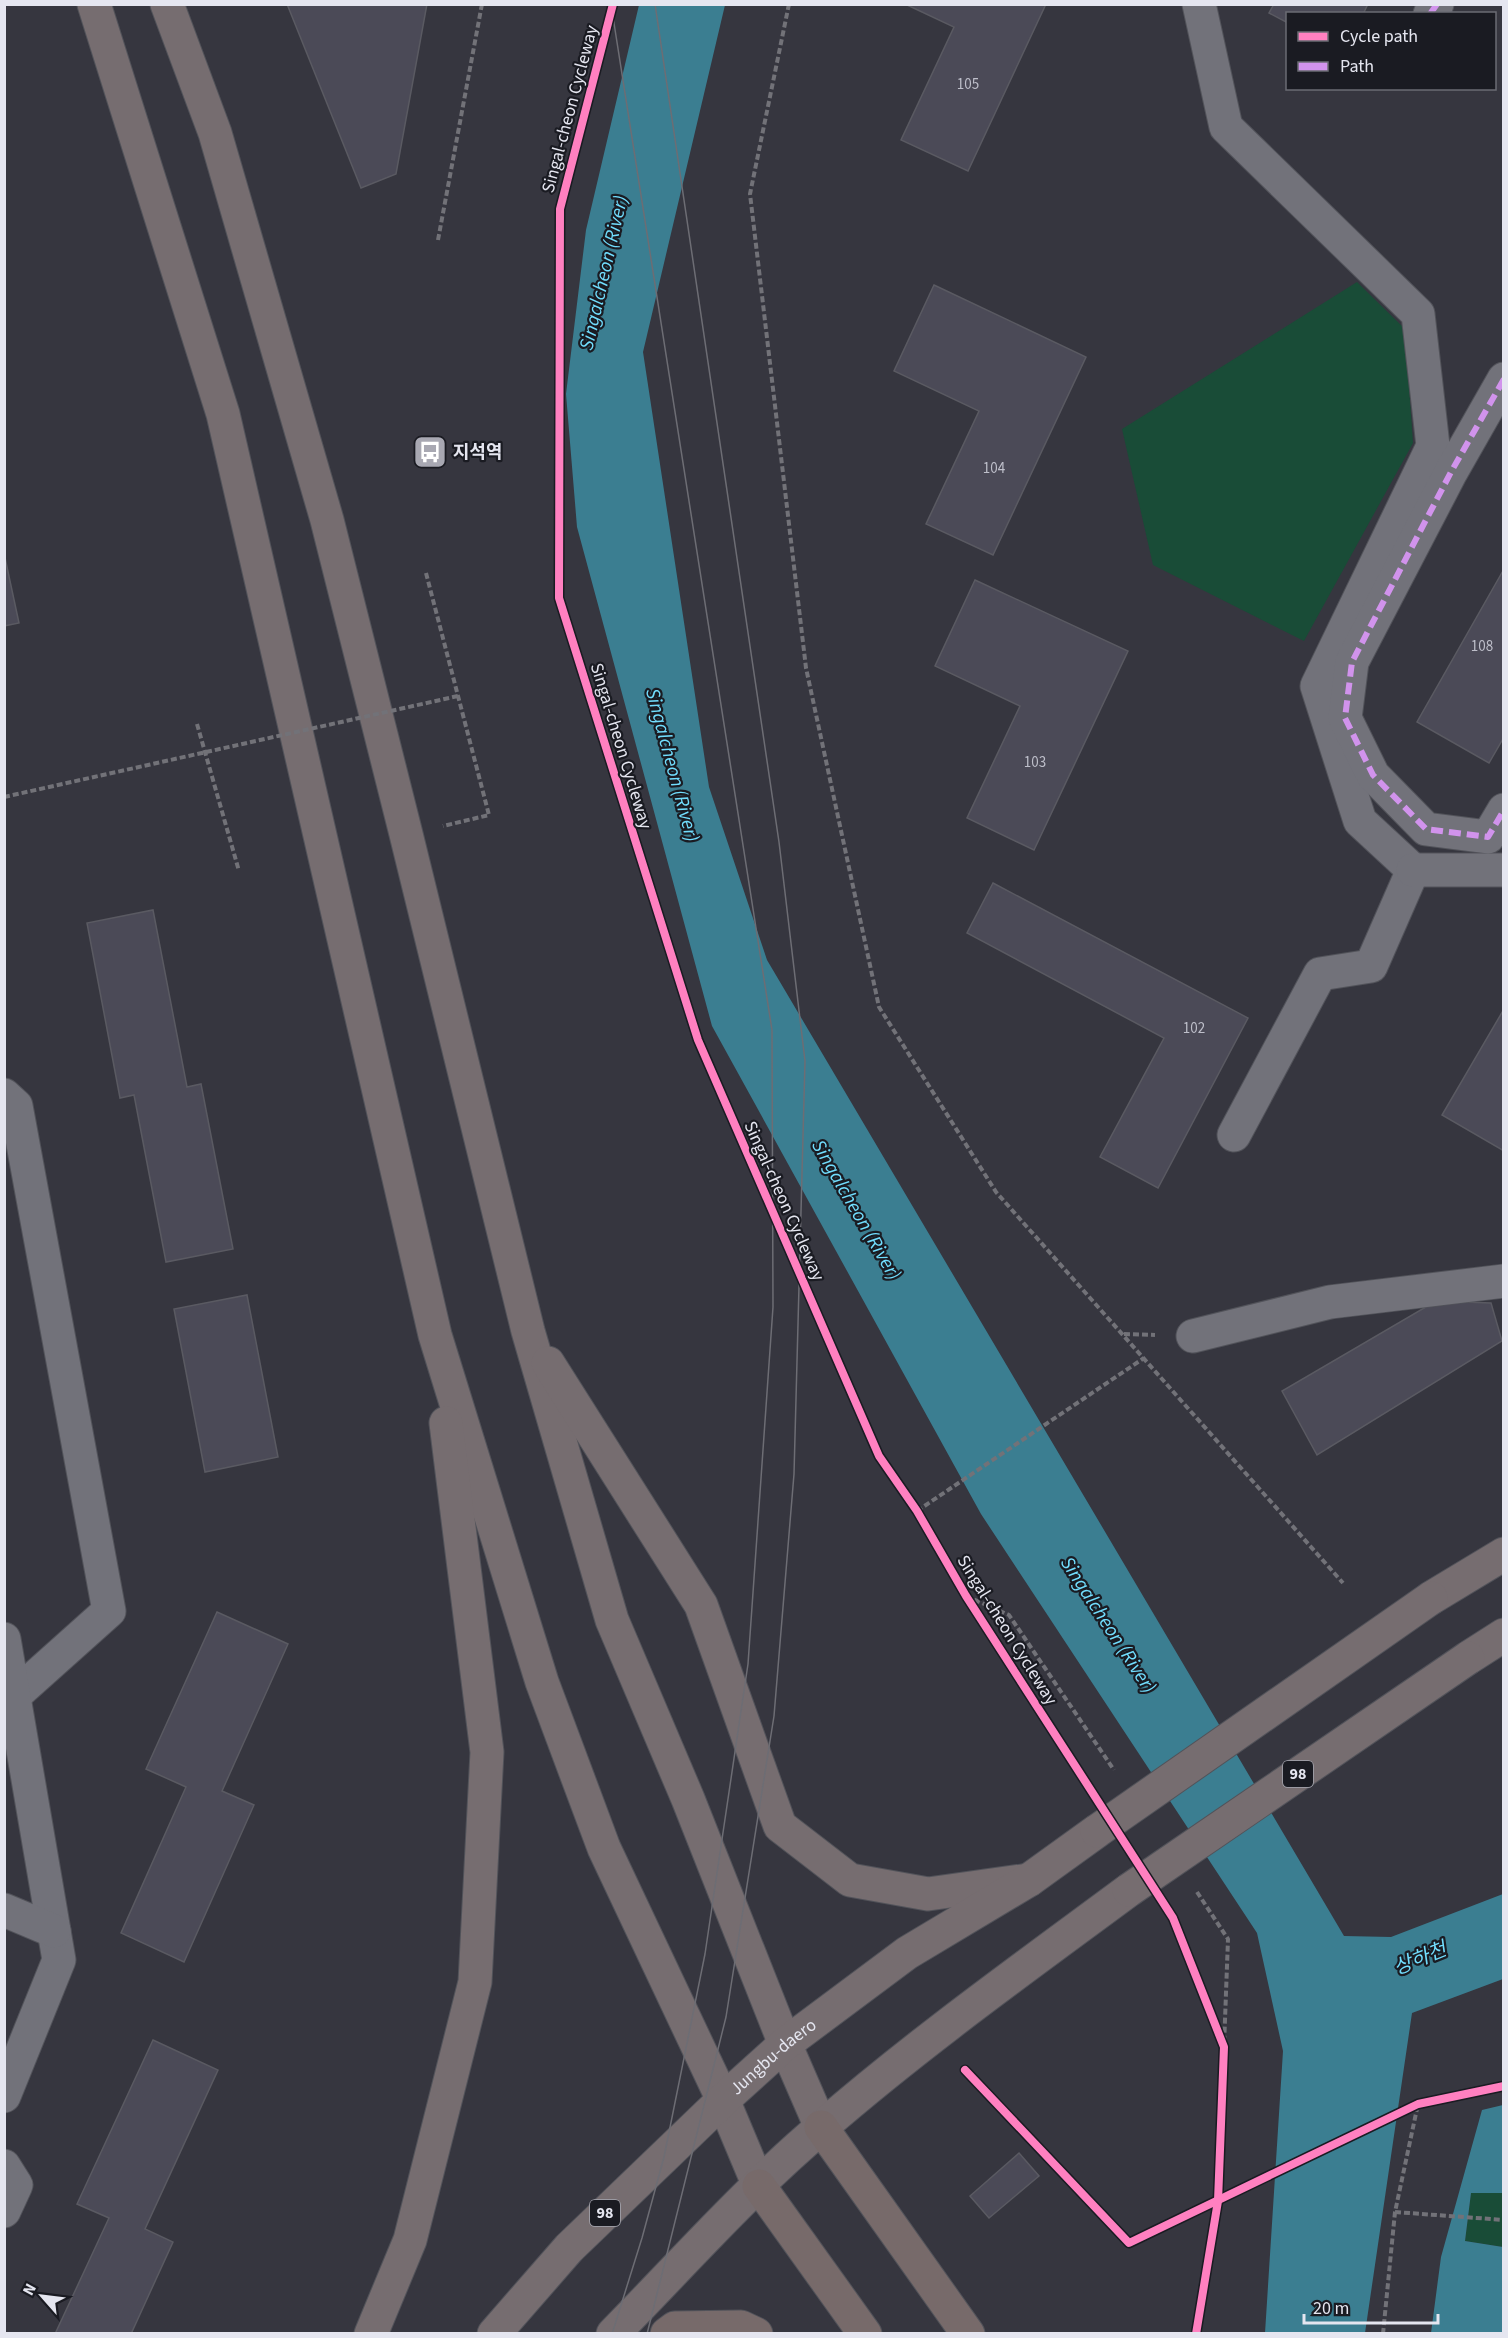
<svg xmlns="http://www.w3.org/2000/svg" width="1508" height="2338" font-family="'Source Sans 3','Noto Sans KR',sans-serif">
<style>
.green{fill:#194c37}
.water{fill:#3b7e91}
.building{fill:#4b4a57;stroke:#5a5a62;stroke-width:1.5}
.lines{fill:none;stroke-linecap:round;stroke-linejoin:round}
.minor-casing{stroke:#52535a;stroke-width:35}
.major-casing{stroke:#52535a;stroke-width:35}
.highway-casing{stroke:#52535a;stroke-width:35}
.path{stroke:#727278;stroke-width:4;stroke-dasharray:6 3;stroke-linecap:butt}
.minor{stroke:#72727a;stroke-width:33}
.major{stroke:#766d70;stroke-width:33}
.highway{stroke:#776a6a;stroke-width:33}
.tram{stroke:#6d6d74;stroke-width:1.5}
.major-bridge-casing{stroke:#52535a;stroke-width:35;stroke-linecap:butt}
.path-bridge{stroke:#727278;stroke-width:4;stroke-dasharray:6 3;stroke-linecap:butt}
.major-bridge{stroke:#766d70;stroke-width:33}
.quiet{stroke:#d193ec;stroke-width:6;stroke-dasharray:12 6;stroke-linecap:butt}
.cycleway-casing{stroke:#1a1b22;stroke-width:11}
.cycleway{stroke:#ff80c0;stroke-width:8}
.labels{text-anchor:middle;dominant-baseline:central;stroke-width:4.5;stroke-linejoin:round;paint-order:stroke}
.number-label{font-size:15px;fill:#bebfca}
.shield{fill:#1a1b22;stroke:#a8a9b2;stroke-width:1.5}
.shield-label{font-size:16px;font-weight:bold;fill:#e5e6f0}
.street-label{font-size:18px;fill:#e5e6f0;stroke:#1a1b22}
.poi-label{font-size:18px;font-weight:bold;fill:#e5e6f0;stroke:#1a1b22;text-anchor:start}
.water-label{font-size:20px;font-style:italic;fill:#71ddfd;stroke:#1a1b22}
</style>
<rect width="100%" height="100%" fill="#36363f"/>
<g class="green">
<polygon points="1357,282 1405,329 1413,443 1304,641 1153,565 1122,429"/>
<polygon points="1471,2193 1503,2193 1503,2247 1465,2241"/>
</g>
<g class="water">
<polygon points="639,5 725,5 643,352 709,787 767,960 1344,1936 1391,1937 1503,1894 1503,1979 1412,2013 1365,2333 1265,2333 1283,2051 1257,1933 981,1514 712,1026 577,527 566,394 586,230"/>
<polygon points="1503,2105 1503,2193 1471,2193 1465,2241 1503,2247 1503,2245 1503,2333 1431,2333 1441,2257 1482,2110"/>
</g>
<g class="building">
<polygon points="287,4 427,4 396,174 361,188"/>
<polygon points="905,4 1046,4 968,171 901,140 954,27"/>
<polygon points="1274,4 1368,4 1363,14 1288,14 1288,23 1269,13"/>
<polygon points="934,285 1086,357 993,555 926,524 979,411 894,371"/>
<polygon points="4,553 19,623 4,626"/>
<polygon points="1504,569 1504,737 1489,763 1417,722"/>
<polygon points="975,580 1128,651 1034,850 967,818 1020,706 935,666"/>
<polygon points="993,883 1248,1018 1158,1188 1100,1157 1164,1038 967,933"/>
<polygon points="153,910 187,1087 201,1084 233,1249 166,1262 134,1095 120,1098 87,923"/>
<polygon points="1504,1009 1504,1151 1442,1115"/>
<polygon points="247,1295 278,1457 205,1472 174,1309"/>
<polygon points="1436,1301 1491,1303 1502,1341 1317,1455 1282,1391"/>
<polygon points="217,1612 288,1644 222,1791 254,1805 184,1962 121,1933 186,1787 146,1769"/>
<polygon points="153,2040 218,2070 145,2229 173,2242 131,2334 55,2334 109,2218 77,2204"/>
<polygon points="1019,2153 1039,2176 989,2218 970,2196"/>
</g>
<g class="lines">
<g class="minor-casing">
<g id="minor">
<polyline points="1199,4 1226,127 1418,314 1433,446 1317,686 1360,821 1413,870 1371,966 1320,974 1234,1135"/>
<polyline points="1430,14 1437,4"/>
<polyline points="1504,379 1451,472 1352,662 1345,718 1373,775 1426,829 1488,837 1504,810"/>
<polyline points="1413,870 1504,870"/>
<polyline points="4,1095 16,1106 109,1611 14,1696"/>
<polyline points="1193,1336 1330,1302 1504,1281"/>
<polyline points="4,1639 59,1960 4,2096"/>
<polyline points="4,1910 54,1931"/>
<polyline points="4,2166 16,2185 4,2211"/>
</g>
</g>
<g class="major-casing">
<g id="major">
<polyline points="94,4 223,414 435,1335 542,1682 604,1848 723,2100 759,2186"/>
<polyline points="167,4 215,133 327,520 406,834 528,1331 612,1620 688,1799 785,2044 821,2127"/>
<polyline points="548,1363 701,1605 780,1826 850,1880 928,1894 1029,1880"/>
<polyline points="1431,1598 1504,1554"/>
<polyline points="1468,1658 1504,1635"/>
<polyline points="371,2334 410,2240 475,1982 487,1752 446,1423"/>
<path id="s1" d="M494,2334L569,2248L723,2100L785,2044L907,1953L1029,1880L1097,1831"/>
<path d="M613,2334C682,2264 748,2189 823,2126C920,2042 1025,1967 1129,1890"/>
</g>
</g>
<g class="highway-casing">
<g id="highway">
<polyline points="821,2127 968,2334"/>
<polyline points="759,2186 865,2334"/>
<polyline points="667,2334 675,2328 741,2327 756,2334"/>
</g>
</g>
<g class="path">
<polyline points="789,4 750,194 806,668 879,1007 996,1192 1343,1583"/>
<polyline points="438,240 482,4"/>
<polyline points="426,573 489,815 443,826"/>
<polyline points="197,724 239,871"/>
<polyline points="1124,1334 1155,1335"/>
<polyline points="917,1511 1144,1358"/>
<polyline points="966,1596 1009,1615 1114,1770"/>
<polyline points="1197,1892 1228,1939 1224,2047"/>
<polyline points="1395,2212 1504,2220"/>
<polyline points="1383,2334 1395,2212 1418,2104"/>
</g>
<use href="#minor" class="minor"/>
<use href="#major" class="major"/>
<use href="#highway" class="highway"/>
<g class="tram">
<polyline points="611,4 772,1030 773,1307 748,1664 705,1954 664,2157 642,2238 612,2334"/>
<polyline points="647,2334 726,2017 774,1716 794,1474 805,1061 779,842 655,4"/>
</g>
<g class="major-bridge-casing">
<g id="major-bridge">
<polyline points="1097,1831 1431,1598"/>
<polyline points="1129,1890 1468,1658"/>
</g>
</g>
<polyline class="path-bridge" points="4,797 458,696"/>
<use href="#major-bridge" class="major-bridge"/>
<g class="quiet">
<polyline points="1430,14 1437,4"/>
<polyline points="1504,379 1451,472 1352,662 1345,718 1373,775 1426,829 1488,837 1504,810"/>
</g>
<g class="cycleway-casing">
<g id="cycleway">
<polyline points="613,4 560,209 559,598 698,1040 879,1456 917,1511 966,1596 1173,1918 1224,2047 1218,2201 1196,2334"/>
<polyline points="965,2070 1129,2243 1418,2104 1504,2086"/>
</g>
</g>
<use href="#cycleway" class="cycleway"/>
</g>
<defs>
<g id="bus-square" transform="scale(1.725)"><rect x="-9" y="-9" width="18" height="18" rx="4" fill="#a8a8b2" stroke="#1a1b22"/><path d="M-5-6H5V4H4V6H2V4H-2V6H-4V4H-5ZM-3.5-4V0h7V-4ZM-3.5 1.2v1.5H-2V1.2ZM2 1.2v1.5H3.5V1.2Z" fill="#fff"/></g>
</defs>
<g fill-rule="evenodd">
<use href="#bus-square" x="430" y="452"/>
</g>
<g class="labels">
<g class="number-label">
<text x="968" y="84">105</text>
<text x="994" y="468">104</text>
<text x="1482" y="646">108</text>
<text x="1035" y="762">103</text>
<text x="1194" y="1028">102</text>
</g>
<g class="shield">
<rect x="1283" y="1761" width="30" height="26" rx="4.5"/>
<rect x="590" y="2200" width="30" height="26" rx="4.5"/>
</g>
<g class="shield-label">
<text x="1298" y="1774">98</text>
<text x="605" y="2213">98</text>
</g>
<g class="street-label">
<text transform="translate(570 109) rotate(-75)">Singal-cheon Cycleway</text>
<text transform="translate(621 746) rotate(73)">Singal-cheon Cycleway</text>
<text transform="translate(784 1201) rotate(66)">Singal-cheon Cycleway</text>
<text transform="translate(1007 1630) rotate(58)">Singal-cheon Cycleway</text>
<text stroke="none"><textPath href="#s1" startOffset="394">Jungbu-daero</textPath></text>
</g>
<g class="poi-label">
<text x="453" y="452">지석역</text>
</g>
<g class="water-label">
<text transform="translate(604 273) rotate(-77)">Singalcheon (River)</text>
<text transform="translate(672 765) rotate(75)">Singalcheon (River)</text>
<text transform="translate(856 1210) rotate(60)">Singalcheon (River)</text>
<text transform="translate(1108 1625) rotate(57)">Singalcheon (River)</text>
<text transform="translate(1420 1959) rotate(-22)">상하천</text>
</g>
</g>
<rect width="1508" height="2338" fill="none" stroke="#e5e6f0" stroke-width="12"/>
<rect x="1286" y="12" width="210" height="78" fill="#1a1b22" stroke="#6b6c74" stroke-width="1.5"/>
<rect x="1298" y="32" width="30" height="9" fill="#ff80c0" stroke="#6b6c74" stroke-width="1.5"/>
<text x="1340" y="42" font-size="18" fill="#e5e6f0">Cycle path</text>
<rect x="1298" y="62" width="30" height="9" fill="#d193ec" stroke="#6b6c74" stroke-width="1.5"/>
<text x="1340" y="72" font-size="18" fill="#e5e6f0">Path</text>
<g transform="translate(42 2296) rotate(298)" stroke="#1a1b22" stroke-width="4.5" paint-order="stroke">
<path d="M0-4.5L10 22L0 15L-10 22Z" fill="#e5e6f0"/>
<text y="-9" font-size="16" font-weight="bold" text-anchor="middle" fill="#e5e6f0">N</text>
</g>
<path d="M1304 2314v9h134v-9" fill="none" stroke="#e5e6f0" stroke-width="3"/>
<text x="1313" y="2314" font-size="18" fill="#e5e6f0" stroke="#1a1b22" stroke-width="4.5" paint-order="stroke">20 m</text>
</svg>
